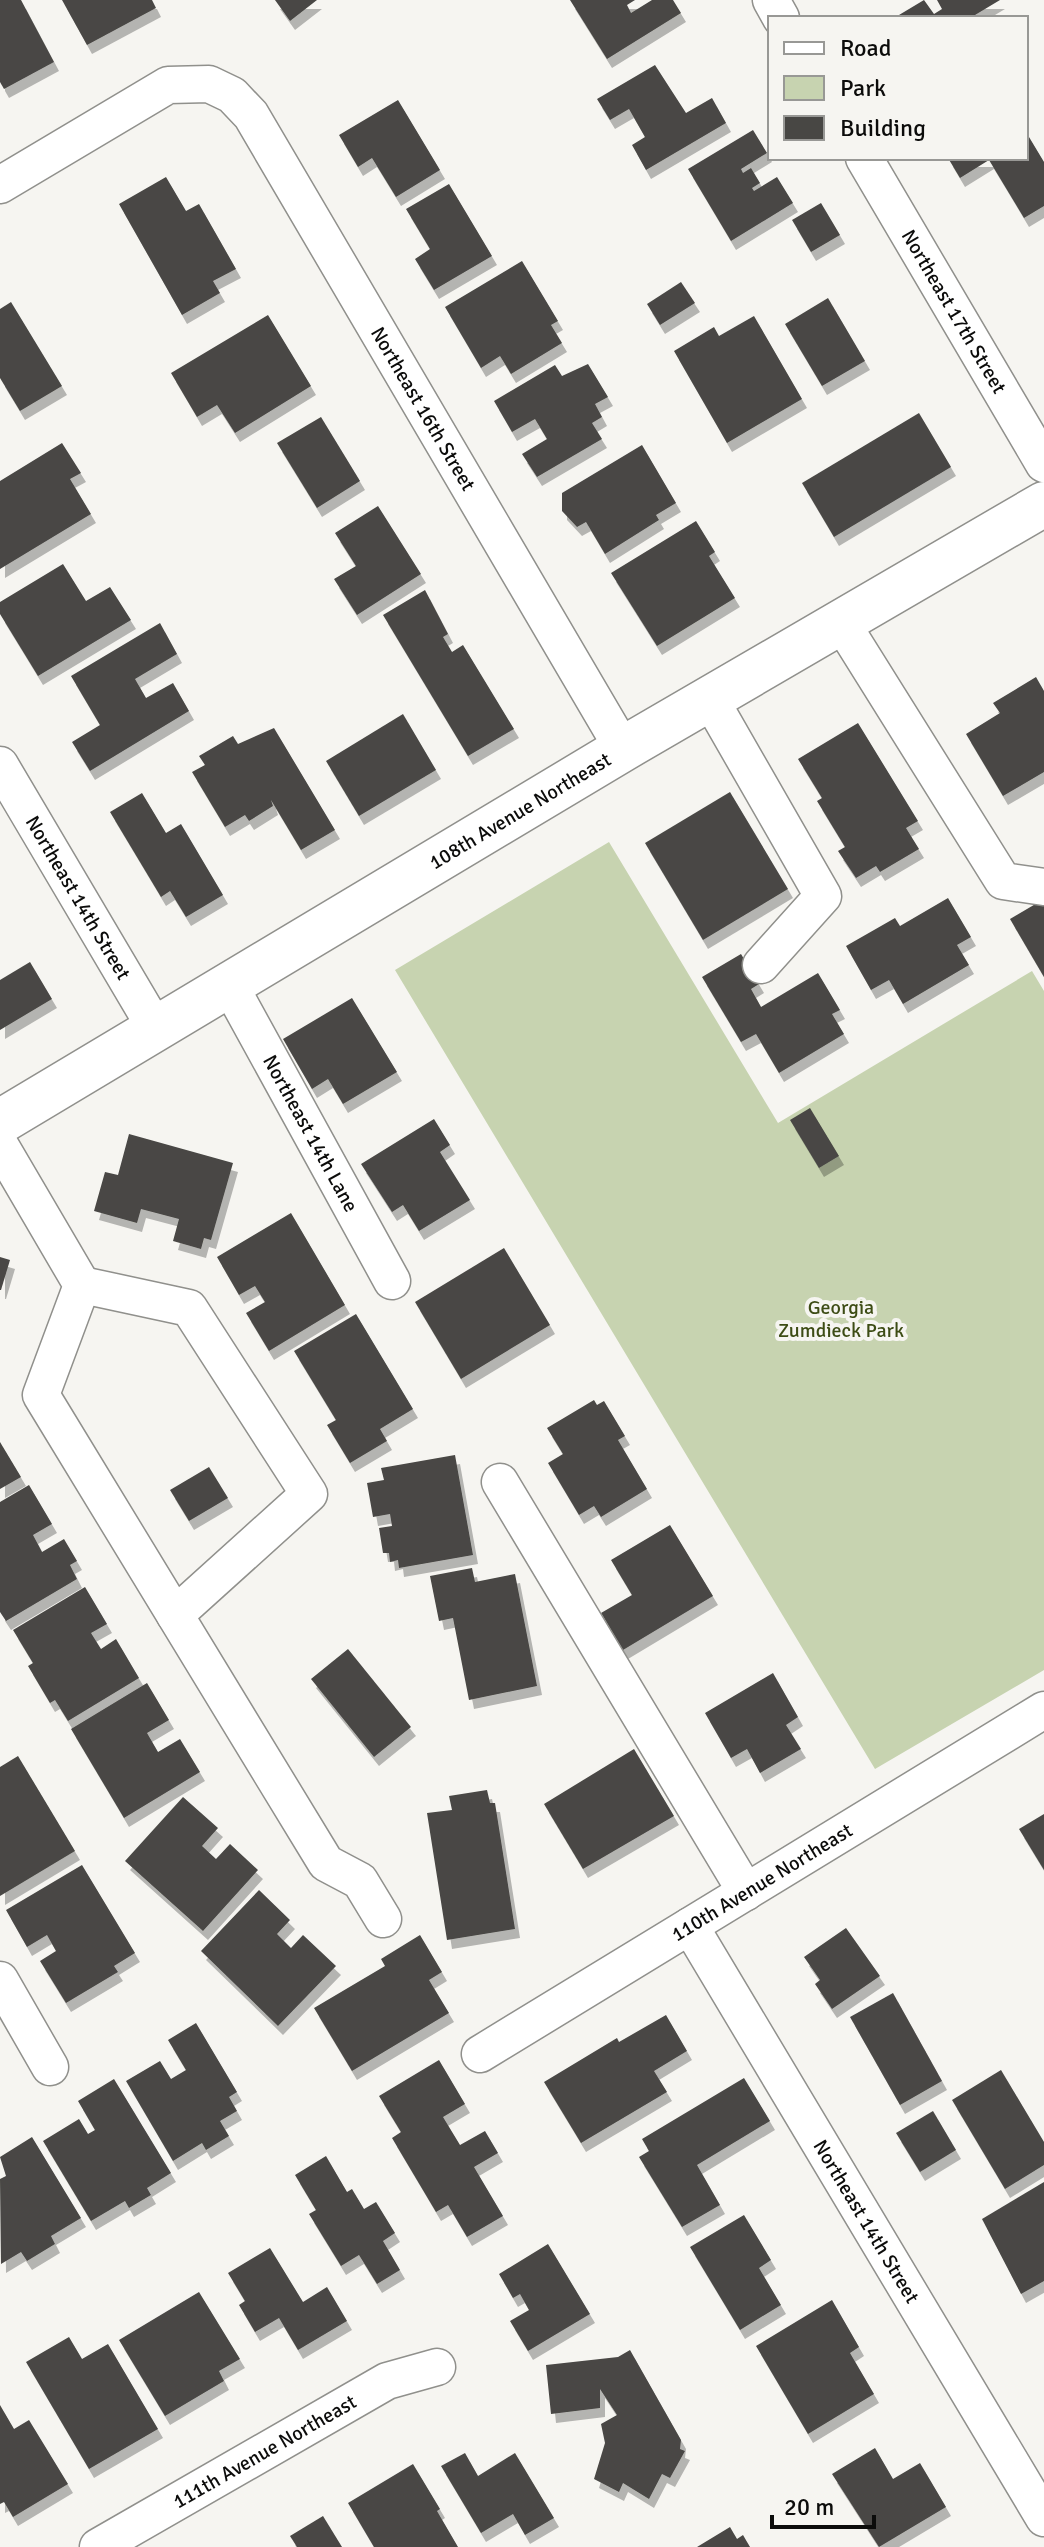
<svg xmlns="http://www.w3.org/2000/svg" width="1044" height="2547" font-family="Signika,sans-serif">
<style>
.green{fill:#c7d3b0}
.building{fill:#484744;filter:url(#shadow)}
.lines{fill:none;stroke-linecap:round;stroke-linejoin:round}
.minor-casing{stroke:#90908c;stroke-width:39}
.major-casing{stroke:#90908c;stroke-width:47}
.minor{stroke:#fff;stroke-width:36}
.major{stroke:#fff;stroke-width:44}
.labels{text-anchor:middle;dominant-baseline:central;stroke-width:8;stroke-linejoin:round;paint-order:stroke}
.street-label{font-size:20px;fill:#0c0c0b;stroke:#f6f5f1}
.park-label{font-size:20px;fill:#3d4c15;stroke:#f6f5f1}
</style>
<defs>
<filter id="shadow"><feDropShadow dx="5" dy="9" stdDeviation="0" flood-color="#0004"/></filter>
</defs>
<rect width="100%" height="100%" fill="#f6f5f1"/>
<polygon class="green" points="609,842 778,1123 1032,971 1044,991 1044,1670 875,1769 395,970"/>
<g class="building">
<polygon points="0,0 21,0 54,62 4,89 0,82"/>
<polygon points="62,0 152,0 156,8 87,45"/>
<polygon points="275,0 317,0 290,21"/>
<polygon points="570,0 635,0 627,5 631,13 652,0 673,0 681,13 607,59"/>
<polygon points="924,0 934,14 942,9 937,0 1000,0 970,18 894,18"/>
<polygon points="655,65 686,113 712,98 726,123 646,170 632,145 645,137 629,109 610,120 597,99"/>
<polygon points="398,100 440,170 396,197 372,158 358,167 339,135"/>
<polygon points="753,130 767,153 741,169 743,173 751,168 760,183 752,188 754,191 777,177 793,203 731,241 688,169"/>
<polygon points="1026,132 1044,162 1044,206 1024,218 989,160 960,178 948,158 1026,158"/>
<polygon points="166,177 186,211 199,204 236,269 213,281 220,293 182,315 119,204"/>
<polygon points="449,184 492,256 434,290 415,259 430,249 406,209"/>
<polygon points="821,203 840,235 811,252 792,220"/>
<polygon points="522,261 558,321 551,325 562,343 511,374 500,356 481,368 445,307"/>
<polygon points="681,282 695,303 660,325 647,304"/>
<polygon points="828,298 865,361 822,386 785,324"/>
<polygon points="11,302 62,386 20,411 0,378 0,309"/>
<polygon points="268,315 311,386 235,433 217,405 197,417 171,373"/>
<polygon points="754,316 802,399 727,443 674,351 714,327 719,336"/>
<polygon points="588,364 608,397 595,404 602,417 592,423 602,439 537,477 522,454 547,439 535,419 512,432 494,401 555,365 562,376"/>
<polygon points="919,413 951,467 834,537 802,483"/>
<polygon points="321,417 360,481 317,508 277,443"/>
<polygon points="62,443 81,473 70,479 91,514 0,569 0,481"/>
<polygon points="642,445 676,503 656,515 659,520 605,554 586,522 577,527 562,511 562,493"/>
<polygon points="378,506 421,574 357,615 334,579 356,566 335,533"/>
<polygon points="696,521 715,552 709,556 735,598 657,646 611,573"/>
<polygon points="63,564 86,601 110,587 131,620 38,676 0,614 0,602"/>
<polygon points="425,590 448,634 443,637 452,652 463,645 514,729 468,756 383,615"/>
<polygon points="160,623 177,654 135,679 146,698 173,683 189,711 90,771 72,742 100,725 71,676"/>
<polygon points="1036,677 1044,691 1044,772 1003,796 966,734 1000,713 993,703"/>
<polygon points="403,714 436,770 359,816 326,761"/>
<polygon points="858,723 918,821 906,828 919,849 880,872 876,866 856,878 838,851 845,847 817,801 822,798 798,759"/>
<polygon points="274,728 335,830 301,850 271,800 273,806 249,821 245,815 225,827 192,772 205,765 199,756 233,736 238,744"/>
<polygon points="730,792 788,889 703,940 645,843"/>
<polygon points="142,793 166,833 181,824 223,895 186,917 170,891 161,897 110,812"/>
<polygon points="948,898 971,937 957,945 969,965 903,1004 889,980 871,990 846,946 895,918 900,926"/>
<polygon points="1044,899 1044,977 1010,919"/>
<polygon points="741,954 759,984 751,989 761,1007 818,973 840,1010 832,1014 844,1034 779,1073 756,1034 741,1042 702,977"/>
<polygon points="30,962 52,999 0,1030 0,980"/>
<polygon points="352,998 397,1072 343,1104 328,1079 312,1089 283,1039"/>
<polygon points="810,1108 839,1156 819,1168 790,1120"/>
<polygon points="434,1119 450,1145 440,1152 470,1200 419,1231 403,1205 392,1212 361,1164"/>
<polygon points="129,1134 233,1163 211,1240 204,1238 201,1249 173,1241 179,1219 141,1209 137,1223 94,1211 105,1172 118,1175"/>
<polygon points="291,1213 345,1305 269,1351 246,1313 265,1302 255,1286 239,1295 217,1257"/>
<polygon points="504,1248 550,1325 461,1379 415,1302"/>
<polygon points="0,1257 10,1260 1,1290 0,1290"/>
<polygon points="356,1314 413,1409 380,1429 387,1441 350,1463 327,1425 336,1420 294,1351"/>
<polygon points="594,1400 597,1405 604,1401 625,1436 618,1440 647,1489 601,1517 594,1506 579,1515 548,1463 563,1454 547,1428"/>
<polygon points="0,1442 21,1477 0,1489"/>
<polygon points="455,1455 473,1555 399,1568 398,1560 390,1562 389,1553 383,1553 379,1528 392,1526 390,1514 373,1517 367,1483 384,1480 381,1468"/>
<polygon points="209,1467 228,1498 189,1521 170,1490"/>
<polygon points="29,1485 52,1524 33,1535 42,1552 64,1539 77,1561 70,1565 77,1579 6,1621 0,1612 0,1502"/>
<polygon points="670,1525 713,1596 623,1650 601,1613 632,1595 611,1560"/>
<polygon points="472,1568 475,1582 515,1574 537,1686 469,1700 453,1618 439,1621 430,1576"/>
<polygon points="85,1587 107,1624 91,1633 101,1649 116,1639 139,1678 68,1721 55,1700 50,1703 28,1666 33,1663 13,1630"/>
<polygon points="348,1649 411,1727 374,1757 311,1679"/>
<polygon points="773,1673 798,1717 786,1725 801,1749 760,1773 747,1749 731,1758 705,1713"/>
<polygon points="147,1683 169,1720 147,1733 158,1752 180,1739 200,1772 124,1818 71,1729"/>
<polygon points="634,1749 674,1816 583,1869 544,1804"/>
<polygon points="18,1756 75,1851 0,1896 0,1767"/>
<polygon points="487,1790 490,1803 495,1803 515,1929 447,1940 427,1813 452,1810 449,1796"/>
<polygon points="183,1797 218,1828 202,1846 216,1859 230,1844 258,1870 203,1931 125,1861"/>
<polygon points="1044,1814 1044,1870 1019,1829"/>
<polygon points="82,1865 135,1953 114,1966 118,1972 66,2003 40,1961 56,1951 47,1935 27,1947 6,1910"/>
<polygon points="259,1890 290,1920 277,1934 291,1948 303,1935 336,1966 278,2026 201,1951"/>
<polygon points="846,1928 880,1976 832,2009 815,1984 820,1980 804,1957"/>
<polygon points="420,1935 442,1972 429,1980 449,2013 352,2071 314,2008 385,1966 381,1959"/>
<polygon points="893,1993 942,2081 900,2105 850,2017"/>
<polygon points="666,2015 687,2051 654,2071 667,2092 581,2143 544,2082 617,2038 619,2042"/>
<polygon points="196,2023 237,2092 229,2097 237,2111 220,2121 229,2136 206,2150 202,2143 173,2161 126,2081 160,2061 171,2079 186,2070 168,2040"/>
<polygon points="439,2060 465,2104 443,2117 460,2145 485,2131 498,2153 474,2167 503,2216 467,2237 448,2205 436,2212 392,2138 401,2132 379,2096"/>
<polygon points="1001,2070 1044,2142 1044,2165 1005,2189 952,2100"/>
<polygon points="744,2078 770,2121 697,2165 720,2205 682,2227 639,2157 649,2151 642,2139"/>
<polygon points="114,2079 171,2173 147,2188 151,2195 129,2208 125,2201 91,2221 43,2141 79,2119 88,2134 95,2130 78,2101"/>
<polygon points="933,2111 956,2150 920,2172 896,2133"/>
<polygon points="32,2137 81,2218 51,2236 55,2244 27,2261 21,2252 1,2264 0,2179 6,2176 0,2157"/>
<polygon points="326,2156 347,2192 352,2189 364,2209 376,2202 395,2233 383,2241 400,2270 377,2284 359,2255 341,2266 309,2214 316,2210 295,2175"/>
<polygon points="1044,2182 1044,2281 1021,2294 982,2219"/>
<polygon points="744,2215 771,2260 759,2268 781,2305 740,2330 690,2247"/>
<polygon points="548,2244 590,2314 528,2351 510,2321 529,2310 520,2294 513,2298 499,2274"/>
<polygon points="270,2248 303,2302 327,2287 347,2321 298,2350 279,2318 255,2332 239,2305 245,2301 228,2273"/>
<polygon points="199,2292 240,2359 219,2371 224,2381 165,2416 119,2340"/>
<polygon points="832,2300 859,2347 850,2353 874,2394 808,2434 756,2346"/>
<polygon points="69,2337 82,2359 108,2344 158,2429 89,2469 26,2362"/>
<polygon points="630,2350 681,2440 680,2449 685,2451 670,2478 662,2474 649,2499 623,2483 619,2492 594,2479 605,2443 601,2424 617,2415 600,2389 600,2408 551,2414 546,2365 618,2357"/>
<polygon points="0,2405 14,2429 29,2420 68,2484 13,2517 4,2502 0,2504"/>
<polygon points="875,2448 893,2479 920,2463 946,2507 879,2547 832,2474"/>
<polygon points="465,2453 478,2476 515,2453 554,2518 525,2535 513,2514 481,2533 441,2466"/>
<polygon points="413,2464 440,2509 437,2511 458,2547 374,2547 348,2503"/>
<polygon points="323,2516 342,2547 297,2547 290,2536"/>
<polygon points="730,2527 737,2539 743,2535 750,2547 697,2547"/>
</g>
<g class="lines">
<g class="minor-casing">
<g id="minor">
<polyline points="771,0 781,18"/>
<path id="s1" d="M864,158L1044,464"/>
<path id="s2" d="M0,185L168,85L209,84L232,95L251,115L623,749"/>
<polyline points="841,622 1003,881 1044,887"/>
<polyline points="710,699 823,896 761,965"/>
<path id="s3" d="M0,765L156,1029"/>
<path id="s4" d="M230,986L392,1281"/>
<polyline points="0,1145 82,1285 41,1395 326,1863 360,1881 383,1919"/>
<polyline points="82,1285 189,1308 309,1494 175,1615"/>
<polyline points="500,1482 746,1892"/>
<path id="s5" d="M690,1926L1044,2518"/>
<polyline points="0,1980 50,2067"/>
<path id="s6" d="M480,2054L1044,1710"/>
<path id="s7" d="M98,2547L387,2381L437,2367"/>
</g>
</g>
<g class="major-casing">
<g id="major">
<path id="s8" d="M0,1122L623,749L1044,504"/>
</g>
</g>
<use href="#minor" class="minor"/>
<use href="#major" class="major"/>
</g>
<g class="labels">
<g class="street-label">
<text stroke="none"><textPath href="#s1" startOffset="178">Northeast 17th Street</textPath></text>
<text stroke="none"><textPath href="#s2" startOffset="630">Northeast 16th Street</textPath></text>
<text stroke="none"><textPath href="#s8" startOffset="606">108th Avenue Northeast</textPath></text>
<text stroke="none"><textPath href="#s3" startOffset="154">Northeast 14th Street</textPath></text>
<text stroke="none"><textPath href="#s4" startOffset="168">Northeast 14th Lane</textPath></text>
<text stroke="none"><textPath href="#s6" startOffset="330">110th Avenue Northeast</textPath></text>
<text stroke="none"><textPath href="#s5" startOffset="344">Northeast 14th Street</textPath></text>
<text stroke="none"><textPath href="#s7" startOffset="192">111th Avenue Northeast</textPath></text>
</g>
<g class="park-label">
<text x="841" y="1307">Georgia<tspan x="841" dy="23">Zumdieck Park</tspan></text>
</g>
</g>
<rect x="768" y="16" width="260" height="144" fill="#f6f5f1" stroke="#989895" stroke-width="2"/>
<rect x="784" y="42" width="40" height="12" fill="#ffffff" stroke="#989895" stroke-width="2"/>
<text x="840" y="56" font-size="24" fill="#0c0c0b">Road</text>
<rect x="784" y="76" width="40" height="24" fill="#c7d3b0" stroke="#989895" stroke-width="2"/>
<text x="840" y="96" font-size="24" fill="#0c0c0b">Park</text>
<rect x="784" y="116" width="40" height="24" fill="#484744" stroke="#989895" stroke-width="2"/>
<text x="840" y="136" font-size="24" fill="#0c0c0b">Building</text>
<path d="M772 2515v12h102v-12" fill="none" stroke="#0c0c0b" stroke-width="4"/>
<text x="784" y="2515" font-size="24" fill="#0c0c0b" stroke="#f6f5f1" stroke-width="6" paint-order="stroke">20 m</text>
</svg>
